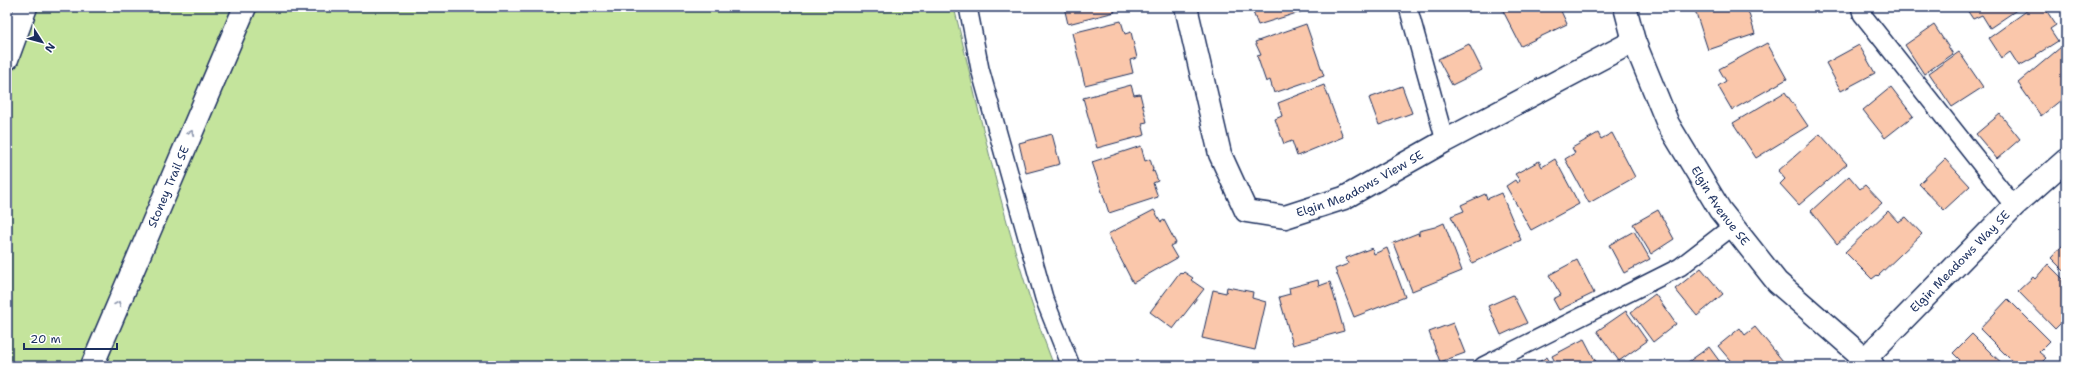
<svg xmlns="http://www.w3.org/2000/svg" width="2073" height="373" font-family="'Shantell Sans',sans-serif">
<style>
.green{fill:#c4e49c;stroke:#708a7d}
.building{fill:#fac7ab;stroke:#1b2f5e}
.lines{fill:none;stroke-linecap:round;stroke-linejoin:round}
.lane-casing{stroke:#1b2f5e;stroke-width:20}
.street-casing{stroke:#1b2f5e;stroke-width:25}
.highway-casing{stroke:#1b2f5e;stroke-width:25}
.lane{stroke:#fff;stroke-width:17}
.street{stroke:#fff;stroke-width:22}
.highway{stroke:#fff;stroke-width:22}
.oneway{stroke:#8d97ae}
.labels{text-anchor:middle;dominant-baseline:central;stroke-width:3;stroke-linejoin:round;paint-order:stroke}
.street-label{font-size:12px;fill:#1b2f5e;stroke:#fff}
</style>
<rect width="100%" height="100%" fill="#fff"/>
<filter id="ink" filterUnits="userSpaceOnUse"><feTurbulence type="fractalNoise" baseFrequency=".025" numOctaves="2"/><feDisplacementMap in="SourceGraphic" scale="8" xChannelSelector="R" yChannelSelector="G"/><feConvolveMatrix kernelMatrix="1 2 1 2 8 2 1 2 1" color-interpolation-filters="sRGB"/></filter>
<g filter="url(#ink)">
<path class="green" d="M7,7H954C983,128 1009,250 1054,366H7Z"/>
<g class="building">
<polygon points="1064,7 1113,7 1115,12 1068,24"/>
<polygon points="1251,7 1309,7 1310,9 1258,25"/>
<polygon points="1501,7 1565,7 1566,8 1561,11 1567,24 1521,46"/>
<polygon points="1703,7 1747,7 1755,34 1708,50 1695,10"/>
<polygon points="1965,7 2021,7 1990,28 1982,15 1973,19"/>
<polygon points="2032,7 2044,7 2056,25 2050,29 2058,41 2036,55 2037,56 2019,66 2010,52 2002,58 1989,38"/>
<polygon points="1121,21 1125,34 1131,32 1137,58 1130,60 1133,73 1085,85 1072,33"/>
<polygon points="1306,24 1324,76 1274,93 1270,80 1266,82 1257,56 1261,55 1255,42"/>
<polygon points="1934,25 1953,54 1924,74 1905,45"/>
<polygon points="1767,43 1787,79 1732,110 1718,86 1726,81 1719,69"/>
<polygon points="1469,44 1482,70 1452,85 1438,59"/>
<polygon points="1859,45 1875,73 1841,91 1826,63"/>
<polygon points="2061,47 2066,54 2066,96 2041,116 2018,83"/>
<polygon points="1959,52 1983,87 1952,107 1929,73"/>
<polygon points="1131,85 1134,95 1140,94 1147,122 1142,123 1145,135 1097,148 1083,98"/>
<polygon points="1324,85 1343,137 1297,156 1292,141 1284,144 1275,119 1282,116 1278,103"/>
<polygon points="1402,86 1412,113 1379,125 1369,98"/>
<polygon points="1891,87 1913,116 1885,138 1863,110"/>
<polygon points="1785,92 1808,126 1756,158 1733,123"/>
<polygon points="2000,114 2020,139 1997,159 1976,134"/>
<polygon points="1598,133 1601,139 1612,133 1635,177 1589,203 1565,159 1575,153 1572,148"/>
<polygon points="1052,134 1060,164 1026,173 1019,143"/>
<polygon points="1820,134 1847,164 1799,205 1780,184 1785,179 1778,171"/>
<polygon points="1141,146 1145,161 1150,159 1153,169 1152,172 1154,171 1158,181 1153,183 1158,197 1109,213 1092,162"/>
<polygon points="1555,159 1579,204 1531,230 1506,186 1515,180 1517,183 1520,181 1515,174 1539,161 1542,167"/>
<polygon points="1945,159 1970,186 1944,210 1919,184"/>
<polygon points="1849,176 1860,189 1865,185 1882,203 1837,244 1811,211"/>
<polygon points="1501,193 1521,240 1472,263 1451,216 1464,211 1461,205 1485,194 1487,199"/>
<polygon points="1154,210 1161,222 1164,220 1176,243 1170,246 1177,258 1133,283 1108,234"/>
<polygon points="1658,210 1674,239 1651,254 1633,224"/>
<polygon points="1888,211 1898,222 1906,217 1922,234 1878,276 1877,275 1872,279 1845,252"/>
<polygon points="1444,223 1462,271 1412,291 1393,243 1418,233 1419,236 1419,231 1435,227"/>
<polygon points="1634,231 1650,259 1624,273 1609,245"/>
<polygon points="2066,242 2066,273 2051,258"/>
<polygon points="1372,248 1374,254 1387,248 1405,297 1354,317 1335,269 1348,264 1346,258"/>
<polygon points="1577,260 1594,293 1559,310 1553,299 1561,295 1549,275"/>
<polygon points="2048,264 2066,282 2066,323 2063,321 2055,329 2018,291 2033,277 2035,279"/>
<polygon points="1701,268 1723,294 1697,316 1675,289"/>
<polygon points="1180,272 1182,274 1184,272 1193,278 1191,280 1204,289 1173,329 1150,312"/>
<polygon points="1318,280 1319,286 1330,282 1344,331 1293,345 1279,297 1290,294 1289,288"/>
<polygon points="1227,287 1253,292 1252,298 1266,302 1255,350 1202,338 1213,290 1226,293"/>
<polygon points="1655,294 1676,324 1653,342 1631,312"/>
<polygon points="1513,295 1527,323 1501,335 1488,306"/>
<polygon points="2008,299 2050,341 2039,352 2046,358 2038,366 2017,366 1980,329"/>
<polygon points="1626,311 1647,341 1619,361 1597,331"/>
<polygon points="1453,323 1465,353 1440,362 1429,332"/>
<polygon points="1755,327 1787,366 1735,366 1718,346 1740,328 1745,335"/>
<polygon points="1972,334 1992,354 2005,366 1954,366 1960,360 1953,353"/>
<polygon points="1584,339 1598,366 1557,366 1552,356"/>
<polygon points="1709,347 1723,366 1691,366 1688,362"/>
<polygon points="1547,357 1552,366 1532,366"/>
</g>
<g class="lines">
<g class="lane-casing">
<g id="lane">
<polyline points="968,7 980,69 1044,298 1071,366"/>
<polyline points="1408,7 1445,141"/>
<polyline points="1860,7 1862,14 2014,206"/>
<polyline points="1483,366 1680,267 1733,226"/>
</g>
</g>
<g class="street-casing">
<g id="street">
<path id="s1" d="M1186,7L1220,154L1246,211L1285,217L1344,198L1445,141L1634,41"/>
<path id="s2" d="M1625,7L1634,41L1668,124L1720,210L1777,282L1873,366"/>
<path id="s3" d="M1858,366L2014,206L2066,160"/>
</g>
</g>
<g class="highway-casing">
<g id="highway">
<polyline points="7,59 26,7"/>
<path id="s4" d="M92,366L245,7"/>
</g>
</g>
<use href="#lane" class="lane"/>
<use href="#street" class="street"/>
<use href="#highway" class="highway"/>
</g>
<defs><path id="oneway-chevron" d="M-2-3.5L2.5 0L-2 3.5" fill="none" stroke-width="1.6" stroke-linecap="round" stroke-linejoin="round"/></defs>
<g class="oneway">
<use href="#oneway-chevron" transform="translate(191 133) rotate(-67)"/>
<use href="#oneway-chevron" transform="translate(118 304) rotate(-67)"/>
</g>
</g>
<g class="labels">
<g class="street-label">
<text stroke="none"><textPath href="#s1" startOffset="335">Elgin Meadows View SE</textPath></text>
<text stroke="none"><textPath href="#s4" startOffset="195">Stoney Trail SE</textPath></text>
<text stroke="none"><textPath href="#s2" startOffset="222">Elgin Avenue SE</textPath></text>
<text stroke="none"><textPath href="#s3" startOffset="146">Elgin Meadows Way SE</textPath></text>
</g>
</g>
<rect width="2073" height="373" fill="none" stroke="#fff" stroke-width="24"/>
<rect x="12" y="12" width="2049" height="349" fill="none" stroke="#1b2f5e" stroke-width="1.5" filter="url(#ink)"/>
<g transform="translate(42 42) rotate(126)" stroke="#ffffff" stroke-width="3" paint-order="stroke">
<path d="M0-3L7 15L0 10L-7 15Z" fill="#1b2f5e"/>
<text y="-6" font-size="11" font-weight="bold" text-anchor="middle" fill="#1b2f5e">N</text>
</g>
<path d="M24 343v6h93v-6" fill="none" stroke="#1b2f5e" stroke-width="2"/>
<text x="30" y="343" font-size="12" fill="#1b2f5e" stroke="#ffffff" stroke-width="3" paint-order="stroke">20 m</text>
</svg>
